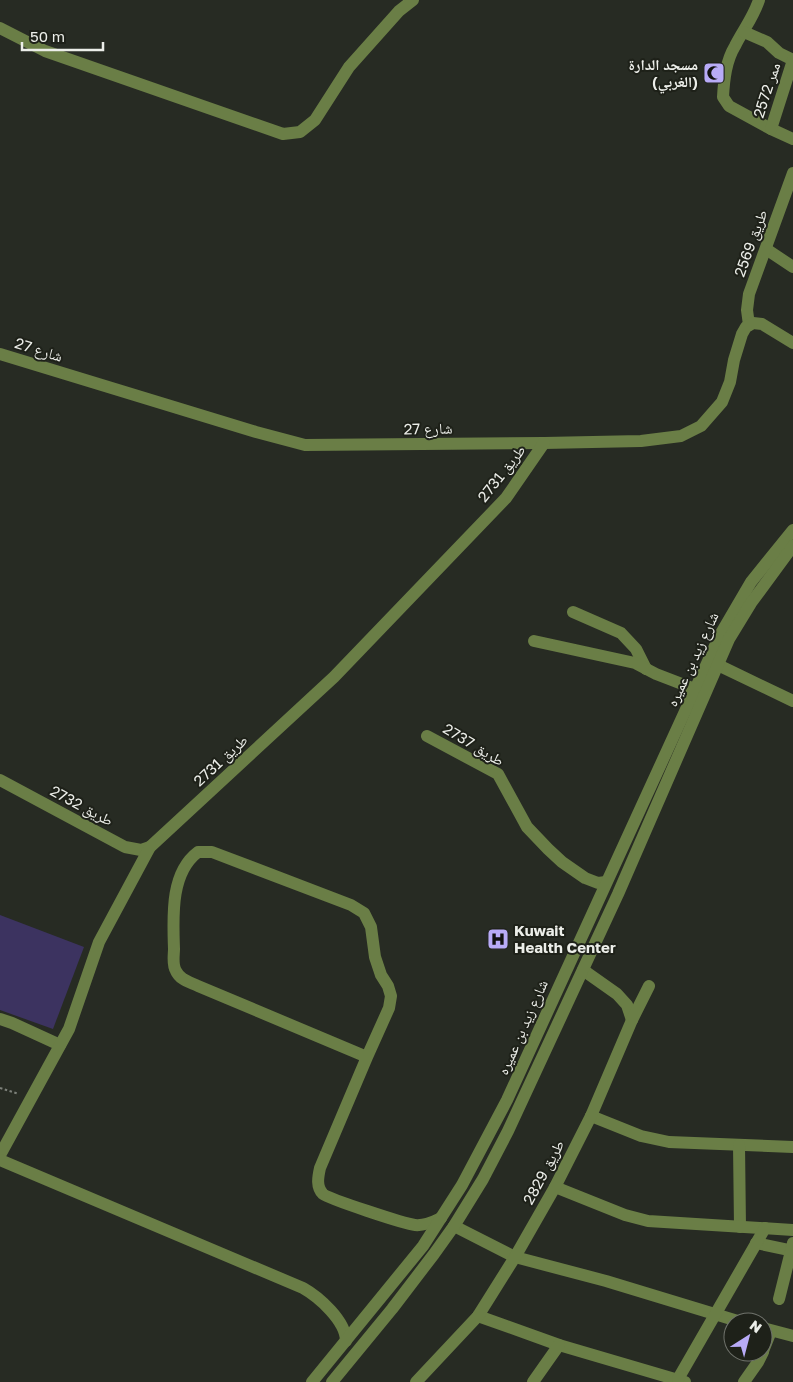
<svg xmlns="http://www.w3.org/2000/svg" width="793" height="1382" font-family="'Golos Text','Noto Naskh Arabic',sans-serif">
<style>
.green{fill:#3c3360}
.lines{fill:none;stroke-linecap:round;stroke-linejoin:round}
.path{stroke:#7d817a;stroke-width:2;stroke-dasharray:2.5 2.5;stroke-linecap:butt}
.minor{stroke:#6a7e46;stroke-width:12}
.labels{text-anchor:middle;dominant-baseline:central;stroke-width:4;stroke-linejoin:round;paint-order:stroke}
.poi-label{font-size:15px;font-weight:bold;fill:#eceee9;stroke:#1e2119;text-anchor:end}
.street-label{font-size:15px;fill:#eceee9;stroke:#1e2119}
</style>
<rect width="100%" height="100%" fill="#272b23"/>
<polygon class="green" points="0,915 84,947 53,1029 0,1010"/>
<g class="lines">
<polyline class="path" points="0,1088 19,1094"/>
<g class="minor">
<path d="M759,0C753,18 743,30 735,46C726,61 724,79 723,97L729,106L771,129L793,139"/>
<polyline points="0,28 45,51 283,134 300,132 315,120 349,67 399,11 413,0"/>
<polyline points="744,32 767,42 779,53 793,60"/>
<polyline points="771,129 793,60"/>
<polyline points="766,249 793,267"/>
<polyline points="749,325 747,310 749,294 793,173"/>
<polyline points="0,354 256,432 305,445 544,443 641,441 681,436 701,426 722,402 730,382 734,360 742,334 746,327 753,323 762,324 793,343"/>
<polyline points="573,612 621,633 636,649 646,669"/>
<polyline points="534,641 635,663 656,674 695,689"/>
<polyline points="718,665 793,701"/>
<polyline points="427,736 498,774 527,827 548,849 562,862 585,878 598,883 606,882"/>
<polyline points="0,780 125,847 141,850 150,847"/>
<polyline points="583,970 617,994 627,1005 632,1020"/>
<polyline points="0,1019 12,1023 60,1045"/>
<path d="M367,1057L198,986C190,982 180,980 176,971C172,965 174,955 174,949C173,917 170,873 198,852H212L351,905L364,913L371,927L375,957L381,975L388,986L391,996L389,1008L367,1057L320,1168C318,1177 316,1187 323,1194C329,1199 405,1224 415,1225C424,1226 433,1222 441,1218"/>
<polyline points="591,1116 641,1136 669,1142 793,1147"/>
<polyline points="739,1145 740,1227"/>
<polyline points="0,1155 69,1029 99,942 150,847 334,677 506,498 544,443"/>
<path d="M0,1160L303,1288C319,1297 346,1321 346,1341"/>
<polyline points="555,1187 625,1215 648,1221 793,1230"/>
<polyline points="454,1226 515,1257 606,1281 741,1322"/>
<polyline points="756,1243 793,1251"/>
<polyline points="779,1299 793,1243"/>
<polyline points="478,1316 559,1345 685,1382"/>
<polyline points="763,1328 793,1336"/>
<polyline points="763,1351 771,1331"/>
<polyline points="678,1379 765,1228"/>
<polyline points="312,1382 423,1246 462,1185 507,1100 720,635 751,582 793,530"/>
<polyline points="332,1382 392,1309 434,1254 454,1226 483,1179 508,1131 618,894 729,639 751,603 793,546"/>
<polyline points="416,1382 478,1316 515,1257 555,1187 591,1116 632,1020 649,986"/>
<polyline points="533,1382 559,1345"/>
<polyline points="744,1382 758,1362 763,1352"/>
</g>
</g>
<defs>
<g id="mosque-square" transform="scale(1.125)"><rect x="-9" y="-9" width="18" height="18" rx="4" fill="#b8abf7" stroke="#1e2119"/><path d="M3.5-4.9A6 6 0 1 0 3.5 4.9A5 5 0 1 1 3.5-4.9Z" fill="#111"/></g>
<g id="hospital-square" transform="scale(1.125)"><rect x="-9" y="-9" width="18" height="18" rx="4" fill="#b8abf7" stroke="#1e2119"/><path d="M-5-5h3v3.5h4V-5h3V5h-3V1.5h-4V5h-3Z" fill="#111"/></g>
</defs>
<g fill-rule="evenodd">
<use href="#mosque-square" x="714" y="73"/>
<use href="#hospital-square" x="498" y="939"/>
</g>
<g class="labels">
<g class="poi-label">
<text x="698" y="64">مسجد الدارة<tspan x="698" dy="17">(الغربي)</tspan></text>
<text x="514" y="930" text-anchor="start">Kuwait<tspan x="514" dy="17">Health Center</tspan></text>
</g>
<g class="street-label">
<text transform="translate(766 90) rotate(-72)">ممر 2572</text>
<text transform="translate(750 243) rotate(-70)">طريق 2569</text>
<text transform="translate(39 349) rotate(17)">شارع 27</text>
<text transform="translate(428 428) rotate(-1)">شارع 27</text>
<text transform="translate(501 473) rotate(-52)">طريق 2731</text>
<text transform="translate(692 659) rotate(-65)">شارع زيد بن عميره</text>
<text transform="translate(474 744) rotate(31)">طريق 2737</text>
<text transform="translate(220 760) rotate(-43)">طريق 2731</text>
<text transform="translate(82 805) rotate(28)">طريق 2732</text>
<text transform="translate(522 1027) rotate(-66)">شارع زيد بن عميره</text>
<text transform="translate(543 1172) rotate(-62)">طريق 2829</text>
</g>
</g>
<g transform="translate(748 1337) rotate(36)"><circle r="24" fill="#1e2119" stroke="#70736c"/>
<path d="M0-4L9 19L0 12L-9 19Z" fill="#b8abf7"/>
<text y="-8" font-size="14" font-weight="bold" text-anchor="middle" fill="#eceee9">N</text>
</g>
<path d="M22 42v8h81v-8" fill="none" stroke="#eceee9" stroke-width="2.5"/>
<text x="30" y="42" font-size="15" fill="#eceee9" stroke="#1e2119" stroke-width="4" paint-order="stroke">50 m</text>
</svg>
